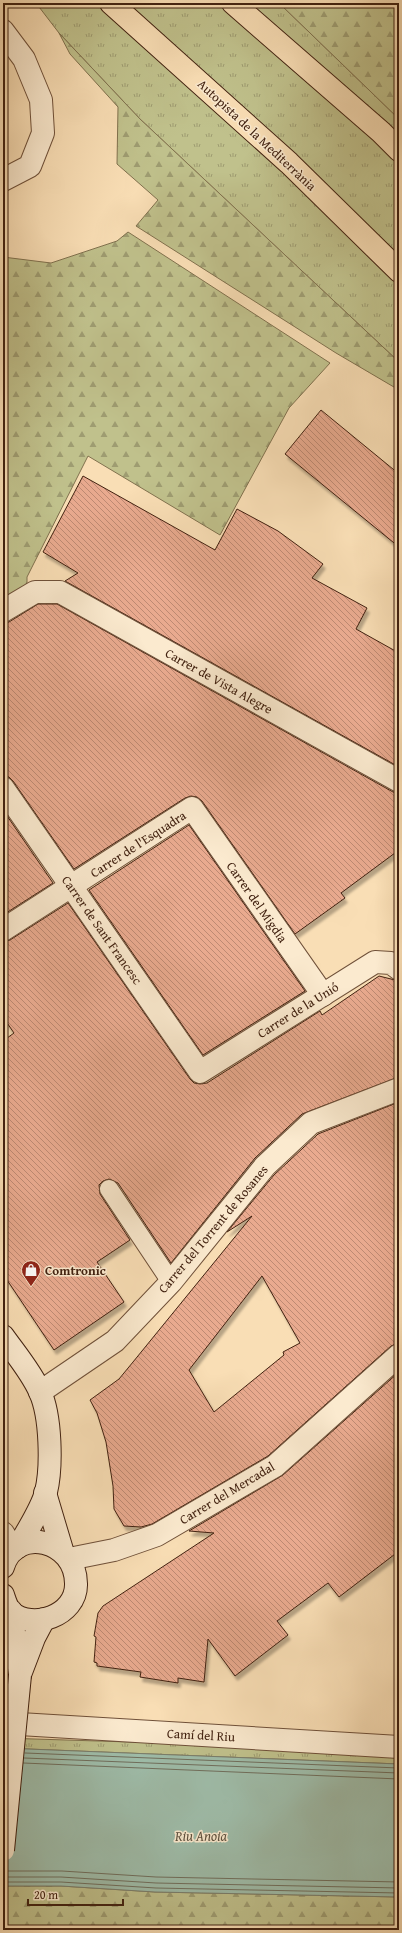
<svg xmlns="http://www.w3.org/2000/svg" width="402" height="1933" font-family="'Gentium Book Plus',serif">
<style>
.grass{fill:url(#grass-tufts);stroke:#80714e}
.forest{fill:url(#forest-firs);stroke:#80714e}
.water{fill:#9ebca9;stroke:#797e6c}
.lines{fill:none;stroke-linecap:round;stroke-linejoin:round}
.shore{stroke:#706e5c;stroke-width:1}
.building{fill:url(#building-back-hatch);stroke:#412110;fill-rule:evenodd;filter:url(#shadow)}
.service-casing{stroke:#6f5039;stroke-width:20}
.minor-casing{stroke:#6f5039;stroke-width:24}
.secondary-casing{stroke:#412110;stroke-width:24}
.motorway-casing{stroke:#412110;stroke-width:24}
.service{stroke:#fbeacf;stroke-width:18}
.minor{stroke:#fbeacf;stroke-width:22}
.secondary{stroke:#fbeacf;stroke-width:22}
.motorway{stroke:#f9deb5;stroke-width:22}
.secondary-bridge-casing{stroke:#412110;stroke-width:24;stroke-linecap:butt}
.secondary-bridge{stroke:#fbeacf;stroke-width:22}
.labels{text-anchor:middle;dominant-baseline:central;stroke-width:3;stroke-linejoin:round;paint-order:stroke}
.street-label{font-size:13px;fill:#412110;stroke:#fbeacf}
.poi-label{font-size:13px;font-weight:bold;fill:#412110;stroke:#fbeacf;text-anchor:start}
.water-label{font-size:14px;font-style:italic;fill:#5d503e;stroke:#fbeacf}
</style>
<defs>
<pattern id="grass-tufts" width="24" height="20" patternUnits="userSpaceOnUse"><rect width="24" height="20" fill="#c0c18c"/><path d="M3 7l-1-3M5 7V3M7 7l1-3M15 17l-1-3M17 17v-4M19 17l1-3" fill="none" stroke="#9e9c71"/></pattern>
<pattern id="forest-firs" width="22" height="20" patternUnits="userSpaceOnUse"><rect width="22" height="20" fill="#c0c18c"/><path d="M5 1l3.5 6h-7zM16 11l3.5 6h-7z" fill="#9e9c71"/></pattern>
<pattern id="building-back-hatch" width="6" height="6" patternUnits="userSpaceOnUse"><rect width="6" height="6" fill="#e9aa8f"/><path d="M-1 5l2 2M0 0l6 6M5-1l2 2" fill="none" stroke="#be8a73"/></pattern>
<filter id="shadow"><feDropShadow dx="2.5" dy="4.5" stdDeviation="1" flood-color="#0004"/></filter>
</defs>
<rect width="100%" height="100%" fill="#f9deb5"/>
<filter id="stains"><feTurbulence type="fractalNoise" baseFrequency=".005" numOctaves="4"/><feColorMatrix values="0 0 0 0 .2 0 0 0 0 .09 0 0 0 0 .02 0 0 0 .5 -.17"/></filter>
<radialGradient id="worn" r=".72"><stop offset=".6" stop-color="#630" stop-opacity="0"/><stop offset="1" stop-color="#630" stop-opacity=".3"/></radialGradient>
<g class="grass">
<polygon points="36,3 279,3 399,119 399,362 140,119 59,33"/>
<polygon points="3,1738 256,1746 399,1752 399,1764 3,1748"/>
</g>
<g class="forest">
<polygon points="279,3 399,3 399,119"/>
<polygon points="59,33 140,119 399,362 399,390 336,353 136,226 158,200 117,164 118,107 70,54"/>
<polygon points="128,232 330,363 289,408 220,535 88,456 27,577 27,587 3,598 3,257 51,263 117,241"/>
<polygon points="3,1886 61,1886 155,1892 399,1897 399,1930 3,1930"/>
</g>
<polygon class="water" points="3,1748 399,1764 399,1897 155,1892 61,1886 3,1886"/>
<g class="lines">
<g class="shore">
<polyline points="25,1753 399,1768"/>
<polyline points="24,1758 399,1773"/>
<polyline points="23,1763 399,1779"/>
<polyline points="3,1871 62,1871 156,1877 399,1882"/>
<polyline points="3,1877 61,1877 156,1883 399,1888"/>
<polyline points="3,1882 61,1882 156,1888 399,1893"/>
</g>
</g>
<g class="building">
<polygon points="321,410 399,474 399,547 285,454"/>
<polygon points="83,476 215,550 237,509 278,531 323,564 312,578 367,608 356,629 399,653 399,767 65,581 78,573 43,552"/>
<polygon points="38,604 57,604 393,792 399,793 399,850 341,893 345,898 295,934 202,801 197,797 191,796 185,798 74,869 13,781 9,777 3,776 3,623 9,622"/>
<polygon points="3,810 53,883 3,915"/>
<polygon points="189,825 305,991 203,1055 89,890"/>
<polygon points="68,903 190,1079 194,1083 200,1084 207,1083 320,1011 322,1015 379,976 399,981 399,1077 302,1114 255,1158 171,1263 118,1183 109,1179 103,1181 99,1185 100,1194 130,1240 97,1262 124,1302 54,1350 3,1274 3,1041 14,1033 3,1017 3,942 10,940"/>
<path d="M399,1102V1343L391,1346L268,1456L152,1524L141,1527L124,1526L114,1509L113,1486L106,1442L97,1413L90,1400L119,1379L133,1362L252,1216L227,1232L274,1175L318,1134ZM262,1276L300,1343L283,1352L284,1355L214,1412L189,1370Z"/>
<polygon points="399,1372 399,1551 339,1597 328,1583 277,1621 288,1635 235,1676 208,1639 204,1682 178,1678 178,1683 140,1677 141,1672 97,1666 97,1663 94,1662 96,1637 94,1636 98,1613 103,1606 214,1533 189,1531 283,1475"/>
</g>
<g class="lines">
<g class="service-casing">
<polyline id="service" points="109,1189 171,1282"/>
</g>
<g class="minor-casing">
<g id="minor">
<polyline points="3,31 24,59 41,100 43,133 30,166 3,180"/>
<polyline points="3,611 35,592 60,592 399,781"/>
<polyline points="3,788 200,1072 375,962 391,963 399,969"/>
<polyline points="3,930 192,808 323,995"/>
<polyline points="40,1392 115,1341 171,1282 265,1166 311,1123 399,1089"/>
<polyline points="3,1533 14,1550"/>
<polyline points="69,1559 114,1550 157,1535 275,1466 399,1355"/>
<polyline points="3,1723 399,1747"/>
</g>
</g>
<g class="secondary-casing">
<g id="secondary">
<path d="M3,1336C15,1353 32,1373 40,1392C51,1416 52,1467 46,1492C42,1508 26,1533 18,1547"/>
<polyline points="45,1493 62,1550"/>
<path d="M3,1567C15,1525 77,1539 76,1585C76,1615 33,1631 11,1612C7,1608 5,1601 3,1595"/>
<polyline points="11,1611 20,1675"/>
<polyline points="21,1672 34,1638 44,1619"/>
</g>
</g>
<g class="motorway-casing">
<g id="motorway">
<polyline points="111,3 289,163 399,271"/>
<polyline points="233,3 381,132 399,150"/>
</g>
</g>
<use href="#service" class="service"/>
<use href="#minor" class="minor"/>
<use href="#secondary" class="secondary"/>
<use href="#motorway" class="motorway"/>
<g class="secondary-bridge-casing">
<polyline id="secondary-bridge" points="3,1850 20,1675"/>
</g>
<use href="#secondary-bridge" class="secondary-bridge"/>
</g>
<defs>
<g id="shop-pin" transform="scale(1)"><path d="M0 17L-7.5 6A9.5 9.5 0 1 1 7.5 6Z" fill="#8f2418" stroke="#fbeacf"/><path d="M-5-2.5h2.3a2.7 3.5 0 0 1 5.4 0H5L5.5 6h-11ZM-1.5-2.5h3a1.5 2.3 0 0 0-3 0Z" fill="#fff"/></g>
</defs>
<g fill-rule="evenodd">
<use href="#shop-pin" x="31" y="1270"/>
</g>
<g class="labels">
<g class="street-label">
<text transform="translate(257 135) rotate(43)">Autopista de la Mediterrània</text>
<text transform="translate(219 681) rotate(29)">Carrer de Vista Alegre</text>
<text transform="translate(138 844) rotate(-33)">Carrer de l'Esquadra</text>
<text transform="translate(257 902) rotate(55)">Carrer del Migdia</text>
<text transform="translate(102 930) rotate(55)">Carrer de Sant Francesc</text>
<text transform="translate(298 1010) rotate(-32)">Carrer de la Unió</text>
<text transform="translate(213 1229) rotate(-50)">Carrer del Torrent de Rosanes</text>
<text transform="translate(227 1493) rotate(-31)">Carrer del Mercadal</text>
<text transform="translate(201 1735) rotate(3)">Camí del Riu</text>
</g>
<g class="poi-label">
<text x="45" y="1270">Comtronic</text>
</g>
<g class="water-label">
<text x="201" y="1836">Riu Anoia</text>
</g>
</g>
<rect width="402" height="1933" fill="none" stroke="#f9deb5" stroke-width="16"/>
<rect x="4" y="4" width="394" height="1925" fill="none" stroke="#412110" stroke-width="2"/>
<rect x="8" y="8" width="386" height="1917" fill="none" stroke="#412110"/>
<path d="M28 1899v6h95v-6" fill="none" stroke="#412110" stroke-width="2"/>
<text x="34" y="1899" font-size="12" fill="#412110" stroke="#fbeacf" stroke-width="3" paint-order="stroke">20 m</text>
<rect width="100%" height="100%" filter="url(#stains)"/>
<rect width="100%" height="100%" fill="url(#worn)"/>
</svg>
